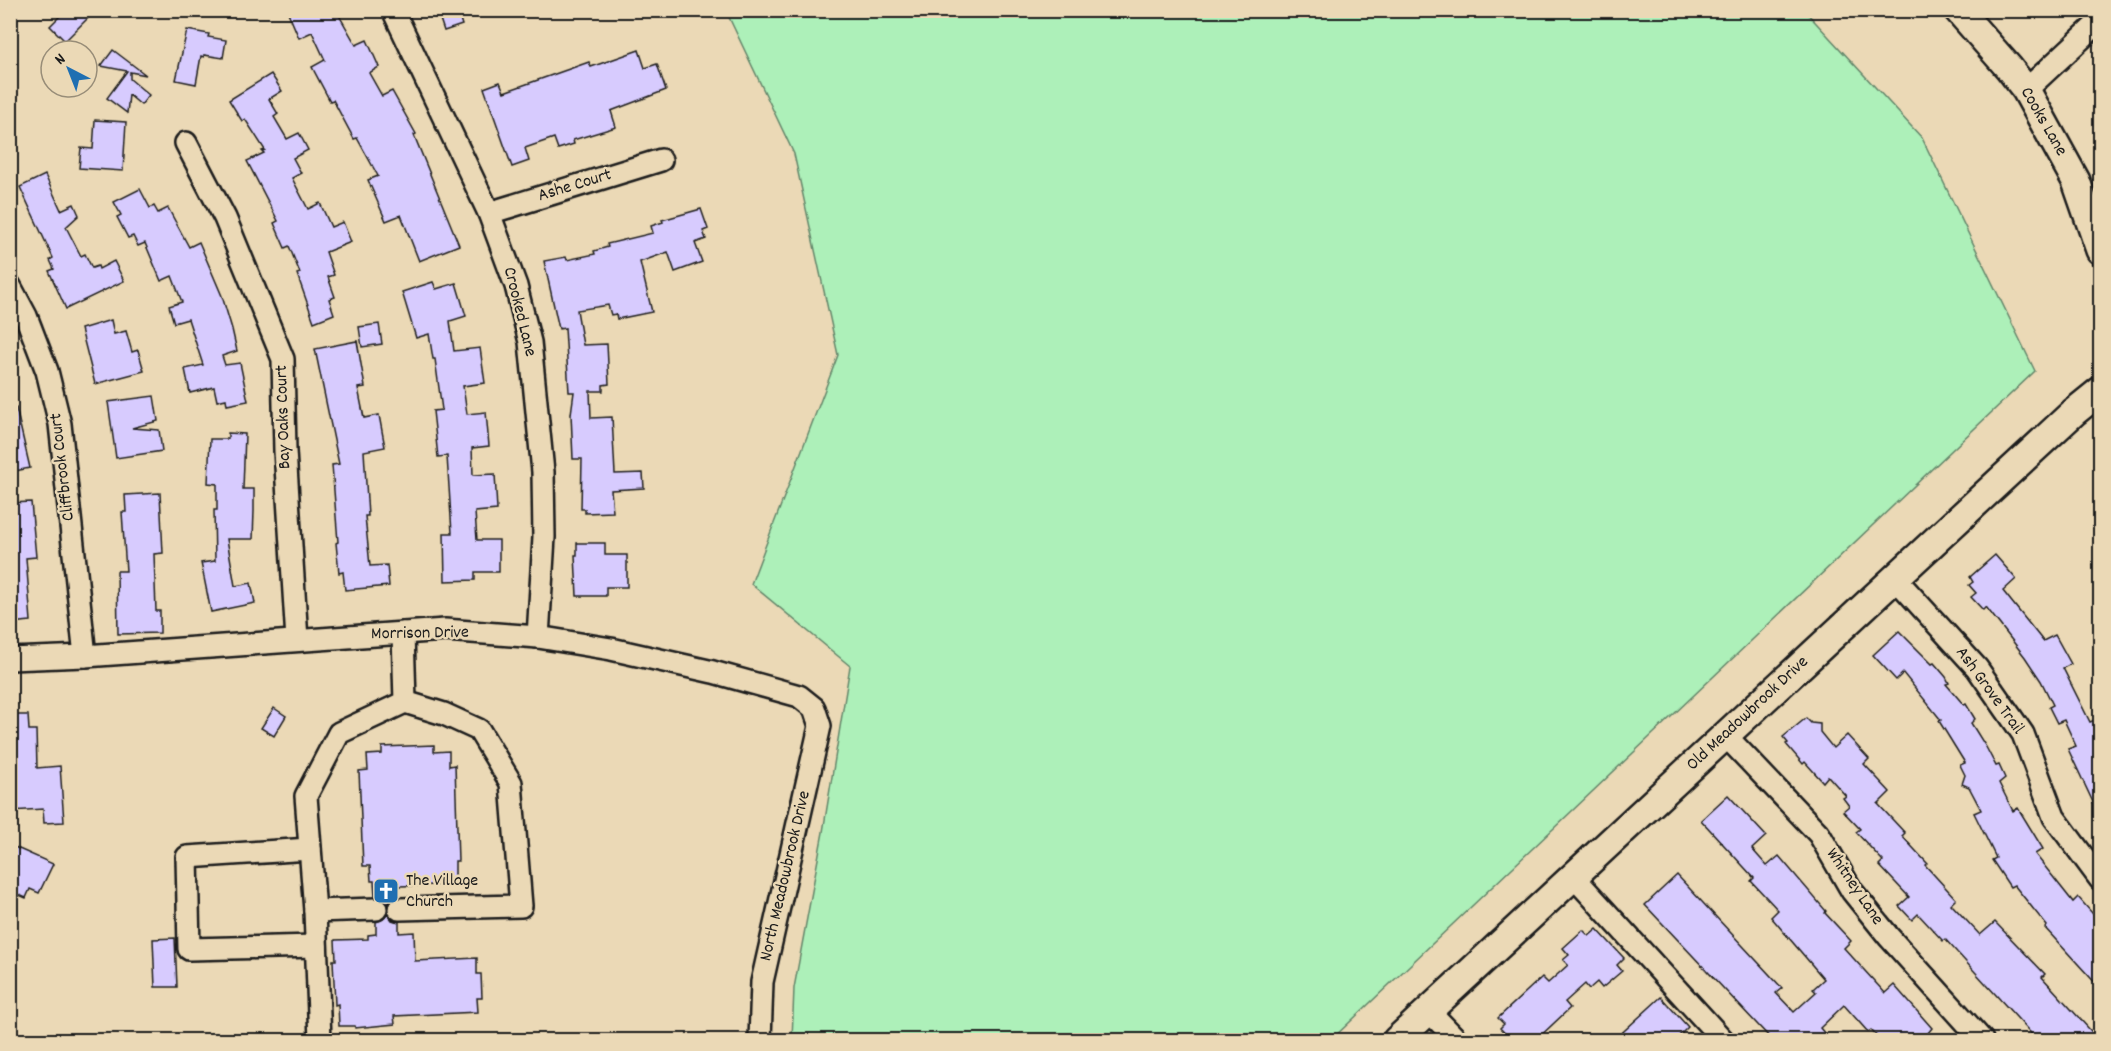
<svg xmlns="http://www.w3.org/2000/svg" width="2111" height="1051" font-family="Dekko,sans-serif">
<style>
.green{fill:#adf0b9;stroke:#64866a;stroke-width:1.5}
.building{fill:#d7cbfe;stroke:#1c1c1c;stroke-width:1.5}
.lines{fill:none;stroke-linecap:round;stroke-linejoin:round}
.minor-casing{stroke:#1c1c1c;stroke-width:26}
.major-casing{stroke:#1c1c1c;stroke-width:32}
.minor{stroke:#ebd9b6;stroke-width:21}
.major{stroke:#ebd9b6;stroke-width:27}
.labels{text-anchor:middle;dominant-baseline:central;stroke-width:5;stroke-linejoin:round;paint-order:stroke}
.street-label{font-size:18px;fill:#1c1c1c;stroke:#ebd9b6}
.poi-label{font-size:18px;fill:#1c1c1c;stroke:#ebd9b6;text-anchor:start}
</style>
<rect width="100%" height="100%" fill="#ebd9b6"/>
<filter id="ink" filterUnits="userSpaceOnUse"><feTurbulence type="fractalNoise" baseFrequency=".0167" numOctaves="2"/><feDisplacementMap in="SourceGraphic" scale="12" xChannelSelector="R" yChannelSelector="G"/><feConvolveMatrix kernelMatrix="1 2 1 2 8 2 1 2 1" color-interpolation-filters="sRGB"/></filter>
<g filter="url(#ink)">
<polygon class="green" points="726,11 1805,11 1922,138 2035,371 1331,1040 792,1040 794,988 823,832 850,666 751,584 838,355 794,154"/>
<g class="building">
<polygon points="66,10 96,10 65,41 50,26"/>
<polygon points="287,10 336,10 356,45 367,40 379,67 369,73 382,96 392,91 416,134 414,135 459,245 419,261 401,215 386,221 368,180 378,176 357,138 354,139 333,100 330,101 312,67 325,60 312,32 299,38"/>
<polygon points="437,10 457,10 462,25 444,31"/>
<polygon points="187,30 209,34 208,37 226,40 223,58 204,55 204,57 201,56 196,84 176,80"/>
<polygon points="113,50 146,75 130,72 130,79 149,95 141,105 129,95 127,113 107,98 127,71 101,66"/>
<polygon points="639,50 645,68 657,64 666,90 611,111 616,127 573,140 574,144 558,149 554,138 525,148 529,161 512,167 484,88 500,82 504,92 589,62 591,67"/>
<polygon points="271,74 282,91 269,99 278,114 274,117 287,139 299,133 308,150 293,158 301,173 292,178 308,209 320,203 331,227 343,222 351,242 326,252 334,275 328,277 335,297 329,299 334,314 314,322 297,274 300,273 289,246 285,248 274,223 278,221 247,161 264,153 262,151 265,150 245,119 242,121 229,100"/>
<polygon points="95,120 126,122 123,171 79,168 81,148 93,149"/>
<polygon points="45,175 61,210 74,204 79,215 66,227 81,256 85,254 92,268 98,266 99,269 114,261 124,281 66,309 49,271 54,269 50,260 53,258 20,187"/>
<polygon points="140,189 150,208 154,206 158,213 168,208 189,247 199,242 222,296 232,329 237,351 222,356 225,365 240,363 248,401 227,405 226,399 217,401 214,387 190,393 185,369 203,365 188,319 174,323 169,306 182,302 172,276 161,281 145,243 138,246 133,236 128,238 117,217 121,215 114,202"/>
<polygon points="701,209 708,229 703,231 706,239 695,243 702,262 675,272 668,252 640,262 652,312 617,319 616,314 611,315 608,305 577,310 583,345 607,344 609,384 603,385 603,391 590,391 591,418 612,417 615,474 643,473 644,488 611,490 613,512 585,513 585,509 581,509 582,459 573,459 571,414 574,392 569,392 565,328 559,329 544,261 566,257 567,260 595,254 594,251 608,247 607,244 653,233 651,226 663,222 662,220"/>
<polygon points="433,282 436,289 456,283 466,316 450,321 454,351 480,348 485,383 463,386 467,414 486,412 489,446 472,448 473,475 495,474 497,510 475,512 477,540 499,540 499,572 475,572 475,580 445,581 444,533 452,533 447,456 438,457 433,411 442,410 435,359 433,359 429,334 416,338 402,292"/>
<polygon points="111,320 114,334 126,331 132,352 138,350 144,371 95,384 81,329"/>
<polygon points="379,324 382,344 362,347 359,327"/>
<polygon points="357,341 365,387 358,388 364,418 379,415 385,447 364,451 368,516 365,516 370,566 387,565 389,586 345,590 343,572 339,573 336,543 338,542 332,465 339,464 315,349"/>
<polygon points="154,396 158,421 132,428 159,430 162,451 116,458 108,402"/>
<polygon points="16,408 30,468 10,472 10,409"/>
<polygon points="228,433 245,434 243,489 254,489 254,511 253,539 227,539 235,586 251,583 255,603 211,612 201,563 215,561 214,510 217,510 217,484 208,483 210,439 228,439"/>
<polygon points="160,493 163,553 154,554 156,611 160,611 160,633 118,634 117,571 126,571 122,512 126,512 125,495"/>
<polygon points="31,502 36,557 26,558 31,621 10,623 10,503"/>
<polygon points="577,543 605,543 605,555 627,555 627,587 606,587 606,596 577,596 575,555 577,555"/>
<polygon points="1995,555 2016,579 2003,591 2043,641 2055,635 2071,664 2063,668 2090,722 2100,718 2100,817 2068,749 2076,746 2064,720 2057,723 2049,707 2053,705 2041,681 2025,657 1986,607 1983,610 1971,597 1976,593 1969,585 1973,582 1970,577"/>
<polygon points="1899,631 1932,664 1934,663 1946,677 1949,683 1946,684 1964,705 1966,704 1975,719 1971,723 1986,747 1996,766 1999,765 2005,778 1999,783 2013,811 2018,808 2043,849 2035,854 2073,902 2078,897 2100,922 2100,988 2045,928 2047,926 2014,885 2010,887 1992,860 1996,858 1974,813 1981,810 1969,787 1962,784 1965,775 1960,765 1965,763 1939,721 1941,720 1903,673 1896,680 1873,655"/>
<polygon points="274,708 286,716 274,736 261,728"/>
<polygon points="10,715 28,715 29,730 36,730 37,768 60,766 64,822 44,823 43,809 10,811"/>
<polygon points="1806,718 1811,723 1820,724 1820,732 1833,748 1847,735 1869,759 1864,764 1890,792 1878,804 1905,833 1902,836 1927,863 1925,865 1956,899 1951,904 1980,935 1995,922 2045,974 2042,977 2100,1041 2038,1041 1945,939 1943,941 1918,914 1912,920 1899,906 1909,897 1879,865 1883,861 1856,832 1860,829 1843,811 1849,806 1843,798 1846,796 1828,776 1823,782 1805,762 1803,764 1786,744 1788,743 1783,737"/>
<polygon points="434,745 434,752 449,751 449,766 455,765 458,861 455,861 455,879 439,879 439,885 398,886 398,896 392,898 387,904 382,898 375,896 374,881 371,881 370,866 363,866 359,771 368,770 367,755 382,754 382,747"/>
<polygon points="1728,795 1766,836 1752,849 1767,866 1779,856 1826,911 1825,913 1851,941 1844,948 1885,993 1894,985 1932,1028 1928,1033 1935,1041 1881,1041 1871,1030 1868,1032 1844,1005 1820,1028 1831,1041 1773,1041 1645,905 1677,875 1782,988 1776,993 1794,1012 1816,992 1813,989 1824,979 1771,917 1778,910 1751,881 1754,878 1701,820"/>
<polygon points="10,845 53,864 39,893 30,889 26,898 10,891"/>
<polygon points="388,914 392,920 399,922 399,933 414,932 415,961 477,958 477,974 481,974 482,998 477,998 478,1012 394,1016 395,1024 355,1028 355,1026 339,1026 338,1004 335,1005 333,960 336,960 335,940 368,939 368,935 376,934 376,922 383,919"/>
<polygon points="1597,929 1624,958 1617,965 1622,971 1602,988 1597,982 1589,989 1585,984 1565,1002 1570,1008 1535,1041 1512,1041 1500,1028 1504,1024 1498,1018 1542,977 1548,983 1568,965 1563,960 1569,955 1563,948 1583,930 1589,936"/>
<polygon points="175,938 177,987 155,987 153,939"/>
<polygon points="1661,997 1688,1027 1674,1041 1613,1041"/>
</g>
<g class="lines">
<g class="minor-casing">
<g id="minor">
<polyline points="393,10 489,213 516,286 530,342 543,472 544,537 538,637"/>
<polyline points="2026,90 2100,21"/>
<polyline points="186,143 225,218 283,359 285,451 297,640"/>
<polyline points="489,213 661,160"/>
<polyline points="10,286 26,316 47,371 60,424 85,656"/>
<polyline points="1895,578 1977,668 2023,734 2054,817 2100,879"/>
<polyline points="10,659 85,656 445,630 538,637 611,649 713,672 799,696 814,708 820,726 762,982 760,1040"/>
<polyline points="1725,735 1819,834 1852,891 1889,937 1982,1040"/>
<polyline points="310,849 187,857 189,949 316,946"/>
<polyline points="1573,876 1723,1040"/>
<polyline points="376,909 315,911 306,796 339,733 405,702 403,633"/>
<polyline points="399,909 521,906 511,783 479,730 444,714 405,702"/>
<polyline points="315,911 320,1040"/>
<polyline points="1429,1011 1457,1040"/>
</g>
</g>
<g class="major-casing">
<g id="major">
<polyline points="1958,10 2009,68 2026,90 2076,181 2100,250"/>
<polyline points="1397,1040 2074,412 2100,391"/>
</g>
</g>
<use href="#minor" class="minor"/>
<use href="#major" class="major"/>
</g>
</g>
<defs>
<g id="church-square" transform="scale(1.35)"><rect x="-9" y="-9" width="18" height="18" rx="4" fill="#1f6fb2" stroke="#ebd9b6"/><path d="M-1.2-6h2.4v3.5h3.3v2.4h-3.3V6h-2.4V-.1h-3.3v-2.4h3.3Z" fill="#fff"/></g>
</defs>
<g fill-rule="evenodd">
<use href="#church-square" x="386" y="891"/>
</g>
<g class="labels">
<g class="street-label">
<text transform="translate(2043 122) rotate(60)">Cooks Lane</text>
<text transform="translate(575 186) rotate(-17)">Ashe Court</text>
<text transform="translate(519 312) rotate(76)">Crooked Lane</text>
<text transform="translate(284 417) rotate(-92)">Bay Oaks Court</text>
<text transform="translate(63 467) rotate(-97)">Cliffbrook Court</text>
<text transform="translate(420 634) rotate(-1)">Morrison Drive</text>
<text transform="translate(1989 691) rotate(54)">Ash Grove Trail</text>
<text transform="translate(1748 714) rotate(-43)">Old Meadowbrook Drive</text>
<text transform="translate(786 876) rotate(-77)">North Meadowbrook Drive</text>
<text transform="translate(1854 887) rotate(56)">Whitney Lane</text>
</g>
<g class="poi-label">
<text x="406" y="881">The Village<tspan x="406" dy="21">Church</tspan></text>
</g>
</g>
<rect width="2111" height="1051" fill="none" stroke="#ebd9b6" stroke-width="36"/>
<rect x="18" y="18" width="2075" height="1015" fill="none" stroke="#1c1c1c" stroke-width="2" filter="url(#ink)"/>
<g transform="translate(69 69) rotate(318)"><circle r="28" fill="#ebd9b6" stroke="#988d78" stroke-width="1.5"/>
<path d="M0-4.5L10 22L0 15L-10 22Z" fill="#1f6fb2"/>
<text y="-9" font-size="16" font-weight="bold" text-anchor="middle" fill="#1c1c1c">N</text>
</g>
</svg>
